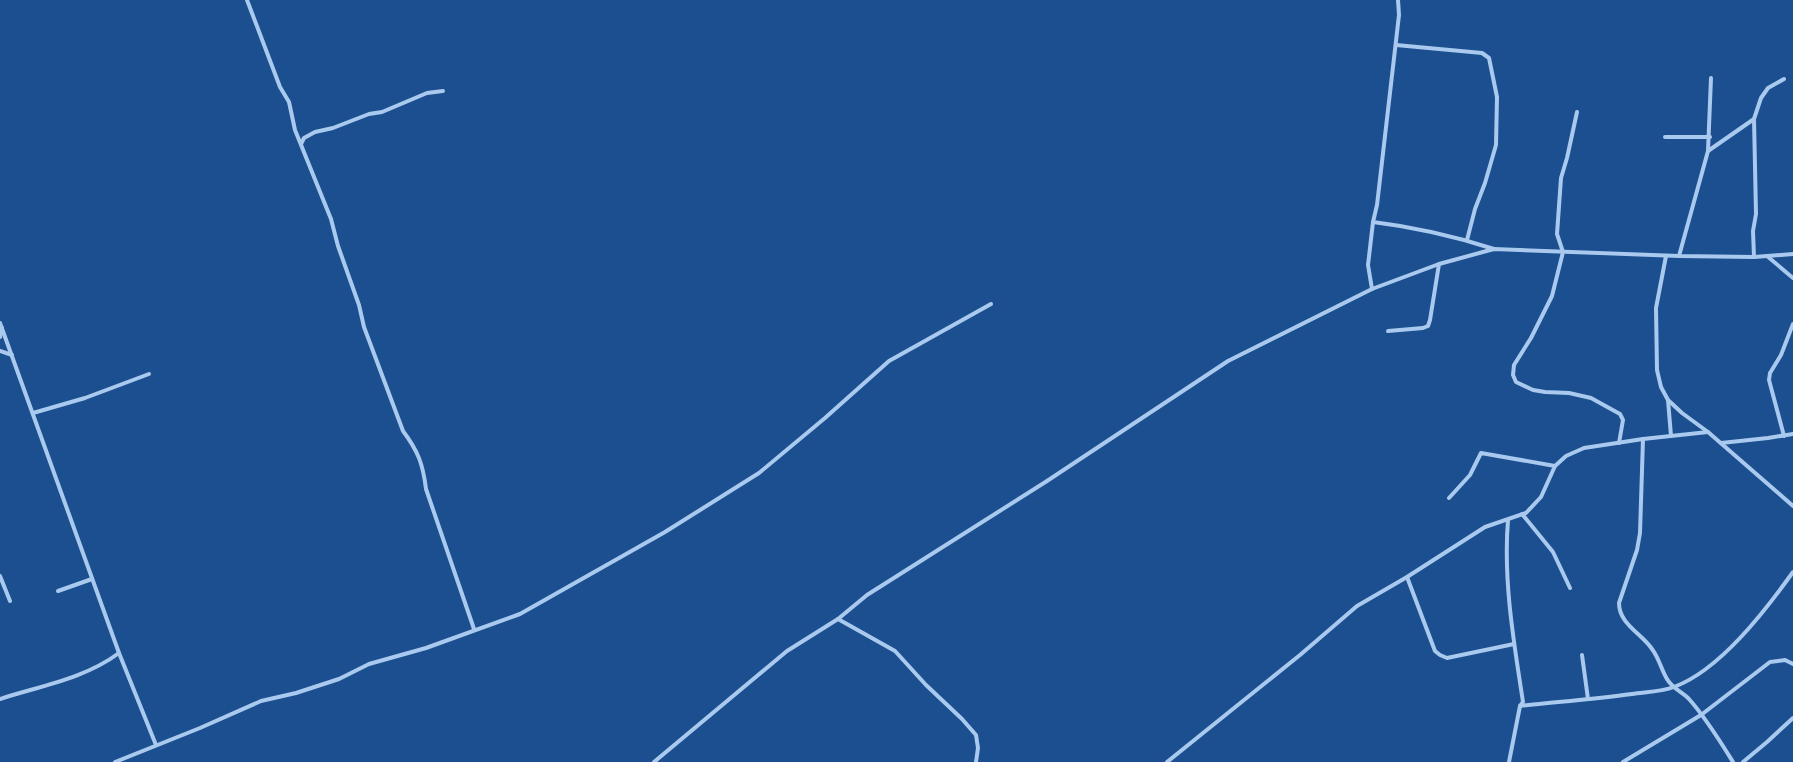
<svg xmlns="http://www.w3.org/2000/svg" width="1793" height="762" font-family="Karla,sans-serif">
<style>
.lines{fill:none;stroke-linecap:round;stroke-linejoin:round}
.street{stroke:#a9c9ee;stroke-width:4}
</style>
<rect width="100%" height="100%" fill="#1b4f8f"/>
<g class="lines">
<g class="street">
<path d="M247,0L280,87L289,102L295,130L331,219L338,246L359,305L364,327L403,431C418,451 423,464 426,489L474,629"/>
<path d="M1398,0L1399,15L1377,205L1373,222C1414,227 1454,236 1494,249"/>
<polyline points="1396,45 1482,53 1489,58 1497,97 1496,145 1485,183 1475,209 1467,240"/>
<polyline points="1577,112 1567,158 1561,178 1557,234 1563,252 1552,296 1531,338 1514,365 1513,375 1516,382 1533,390 1545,392 1569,393 1591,398 1620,414 1623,420 1619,443"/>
<polyline points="1754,119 1756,214 1753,231 1754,257"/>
<polyline points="1665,137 1710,137"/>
<polyline points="301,144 304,138 315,132 333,128 369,114 382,112 427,93 443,91"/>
<polyline points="1708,151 1754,119 1761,98 1768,88 1784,79"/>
<polyline points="1666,256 1656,308 1657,370 1661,387 1668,400 1682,413 1708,432 1793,506"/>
<polyline points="1679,256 1708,151 1711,78"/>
<polyline points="1767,256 1793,278"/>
<polyline points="1372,289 1368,265 1373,222"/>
<polyline points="0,323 119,653 156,745"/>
<polyline points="1388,331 1423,328 1428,326 1430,320 1439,264"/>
<polyline points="0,337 2,328"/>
<polyline points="0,351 12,355"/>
<polyline points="1668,400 1671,436"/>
<polyline points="33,413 85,398 149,374"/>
<polyline points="1784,436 1769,380 1770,373 1781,355 1793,324"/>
<path d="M1643,439L1640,533L1637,550L1619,603C1619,624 1641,633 1652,649C1659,658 1661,669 1667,679C1672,688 1682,692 1689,699C1706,718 1720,741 1733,762"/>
<polyline points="1721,443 1768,438 1793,434"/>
<polyline points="1449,498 1470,475 1481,453 1555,466"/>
<polyline points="1522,514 1553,552 1570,588"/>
<path d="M1508,520C1503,581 1514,643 1523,702L1520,706L1509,762"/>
<polyline points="0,576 10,601"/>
<polyline points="1407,577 1435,651 1440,655 1447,658 1514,644"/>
<polyline points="58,591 92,579"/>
<polyline points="838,619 895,651 926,685 962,719 976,735 978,748 976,762"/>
<polyline points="1582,655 1588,699"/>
<path d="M0,699C40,686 84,679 119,653"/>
<path d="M1520,706C1557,702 1595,699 1632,694C1645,692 1661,692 1674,687C1720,670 1765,611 1793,572"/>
<polyline points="115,762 200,728 261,701 296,693 339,679 369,664 426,648 520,614 665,532 759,473 825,418 889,361 991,304"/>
<polyline points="654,762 787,651 838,619 867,595 1047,481 1228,361 1372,289 1439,264 1494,249 1679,256 1754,257 1793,254"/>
<polyline points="1167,762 1300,655 1357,606 1407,577 1485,527 1526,513 1541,497 1555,466 1566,456 1584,448 1643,439 1708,432"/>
<polyline points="1623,762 1701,715 1770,662 1785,660 1793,664"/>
<polyline points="1743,762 1767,742 1793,718"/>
</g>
</g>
</svg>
